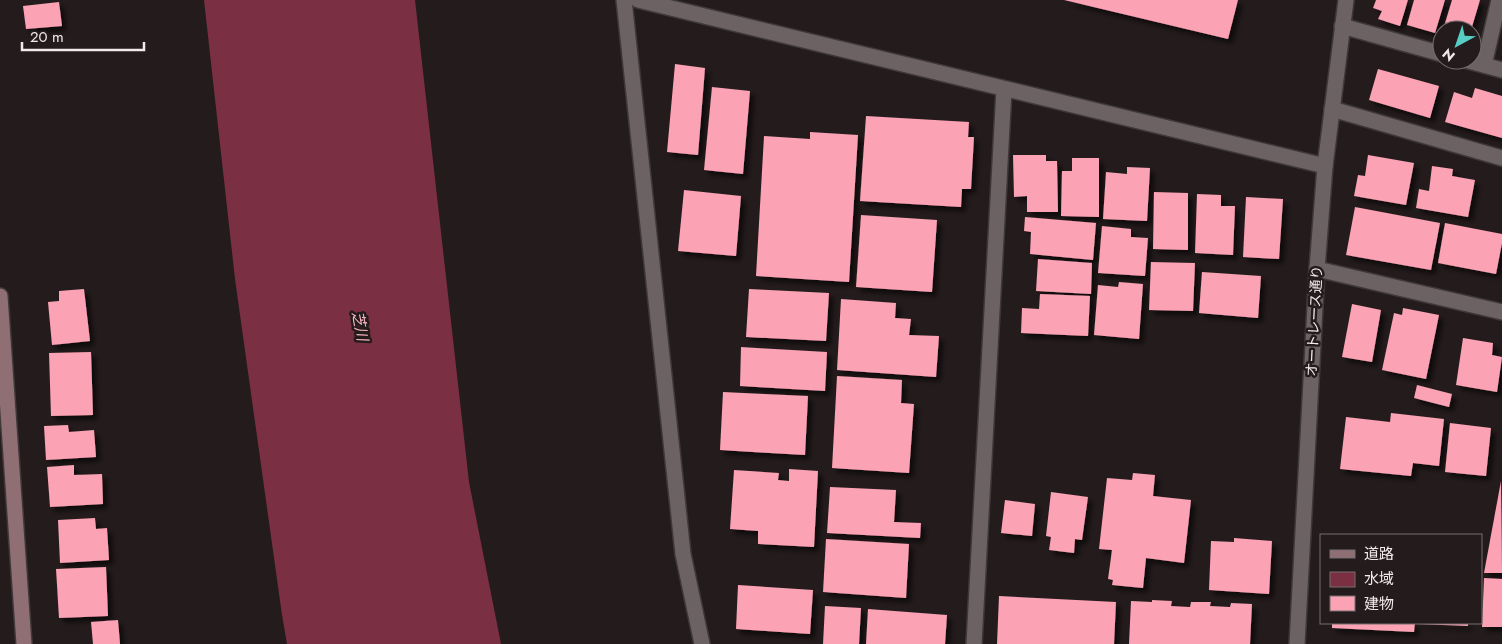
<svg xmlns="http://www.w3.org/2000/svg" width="1502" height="644" font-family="Jost,'Noto Sans JP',sans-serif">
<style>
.water{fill:#7a2f42}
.building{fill:#fba2b4;filter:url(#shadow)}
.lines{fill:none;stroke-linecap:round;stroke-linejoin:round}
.lane-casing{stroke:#3f3839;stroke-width:18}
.street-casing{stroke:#3f3839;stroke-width:18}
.secondary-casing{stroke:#3f3839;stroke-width:18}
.lane{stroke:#6d6263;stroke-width:15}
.street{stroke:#6d6263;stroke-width:15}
.secondary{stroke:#8f6e74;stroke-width:15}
.labels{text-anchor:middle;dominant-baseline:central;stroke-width:5;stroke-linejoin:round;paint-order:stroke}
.street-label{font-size:14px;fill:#f1eaeb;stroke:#241b1c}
.water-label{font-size:15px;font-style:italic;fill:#feb9c5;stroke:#241b1c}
</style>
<defs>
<filter id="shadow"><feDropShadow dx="4.5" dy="4.5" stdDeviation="2.5" flood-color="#0009"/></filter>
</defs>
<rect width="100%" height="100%" fill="#241b1c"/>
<polygon class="water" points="204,0 415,0 469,482 501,644 287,644 282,615 235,279"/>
<g class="building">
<polygon points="1064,0 1238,0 1228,39"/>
<polygon points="1376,0 1408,0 1400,26 1378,19 1382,11 1373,8"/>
<polygon points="1414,0 1445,0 1435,33 1407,25"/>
<polygon points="1452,0 1480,0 1471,30 1443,30"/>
<polygon points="59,2 62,26 26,29 23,6"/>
<polygon points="675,64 705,68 698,155 667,152"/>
<polygon points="1378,69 1439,86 1430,118 1369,100"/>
<polygon points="712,87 750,91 743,174 704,170"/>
<polygon points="1475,88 1502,96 1502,138 1445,122 1454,92 1472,98"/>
<polygon points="866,116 969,122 968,137 974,137 971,189 962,189 961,207 860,201"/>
<polygon points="810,132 858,135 849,282 756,276 764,136 810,139"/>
<polygon points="1013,155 1046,155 1046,161 1057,161 1058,212 1027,212 1027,196 1014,197"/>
<polygon points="1368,155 1414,163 1406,205 1354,196 1358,175 1365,176"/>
<polygon points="1072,158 1099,158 1099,217 1061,216 1062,171 1072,171"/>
<polygon points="1432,166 1453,169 1452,176 1475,180 1468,217 1416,208 1419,189 1429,191"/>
<polygon points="1127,167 1150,168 1147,221 1103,219 1106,172 1127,174"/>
<polygon points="684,190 741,196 736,256 678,251"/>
<polygon points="1154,192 1188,193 1188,250 1153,249"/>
<polygon points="1197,194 1221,195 1221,206 1235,206 1233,255 1195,253"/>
<polygon points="1246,197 1283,199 1279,259 1243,257"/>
<polygon points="1355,207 1440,223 1431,270 1346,255"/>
<polygon points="861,215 937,220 932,292 856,287"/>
<polygon points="1025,217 1096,223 1093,260 1030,254 1031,232 1024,231"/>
<polygon points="1445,223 1502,234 1502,243 1496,274 1438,263"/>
<polygon points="1102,226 1131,229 1131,237 1148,238 1145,276 1098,273"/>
<polygon points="1038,259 1092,263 1091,294 1036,291"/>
<polygon points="1151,262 1195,263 1193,311 1149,310"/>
<polygon points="1202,272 1261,276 1258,318 1199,313"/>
<polygon points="1119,282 1143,284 1139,339 1094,335 1098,285 1118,287"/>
<polygon points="84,289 90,341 52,345 48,302 59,301 59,291"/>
<polygon points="749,289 829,293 826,341 746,337"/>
<polygon points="1040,294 1090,296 1088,336 1021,333 1022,308 1039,309"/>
<polygon points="841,299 896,303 895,318 911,319 909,335 939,336 936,377 837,370"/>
<polygon points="1352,304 1381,310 1372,362 1342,357"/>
<polygon points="1403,308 1439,315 1426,379 1382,370 1394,313 1402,315"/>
<polygon points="1463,338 1493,343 1492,355 1502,357 1497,392 1456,385"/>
<polygon points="741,347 827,352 825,391 740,386"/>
<polygon points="91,352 93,415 51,416 49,353"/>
<polygon points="837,376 902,380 901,403 914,404 909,473 832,468"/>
<polygon points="1417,385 1452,394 1449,407 1414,398"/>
<polygon points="723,392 808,396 805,455 720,450"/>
<polygon points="1391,413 1444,419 1439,466 1413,463 1411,476 1340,469 1346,417 1390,422"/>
<polygon points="1450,423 1491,428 1486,476 1445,472"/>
<polygon points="68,425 69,432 94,430 96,457 46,460 44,426"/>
<polygon points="74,465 74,475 102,474 103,504 50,507 47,467"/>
<polygon points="789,469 818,471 814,547 758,544 758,531 730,529 734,470 779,473 778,480 789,481"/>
<polygon points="1133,473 1155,475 1153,496 1191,500 1184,563 1146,558 1143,588 1112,585 1113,580 1108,579 1112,550 1099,549 1107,478 1132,480"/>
<polygon points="1501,481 1502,573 1484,573"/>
<polygon points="830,487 896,490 894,522 921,523 920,538 827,533"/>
<polygon points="1051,492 1088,497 1082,540 1075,539 1074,553 1049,550 1051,537 1046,536"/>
<polygon points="1005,500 1035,504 1032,536 1001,533"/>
<polygon points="95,518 96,529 107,528 109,560 60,563 58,520"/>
<polygon points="1234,538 1272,541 1269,594 1209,590 1211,541 1234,542"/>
<polygon points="826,539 909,544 906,598 823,592"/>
<polygon points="106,567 108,616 59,618 56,569"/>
<polygon points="1484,578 1502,579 1502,627 1482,627"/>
<polygon points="738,585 813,590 810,634 736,629"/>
<polygon points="999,596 1116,602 1114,644 997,644"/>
<polygon points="1152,600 1172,601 1171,606 1190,607 1191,602 1211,602 1210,606 1230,607 1231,603 1252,604 1250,644 1129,644 1131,601 1152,602"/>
<polygon points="825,606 861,608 859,644 823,644"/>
<polygon points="868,609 947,615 945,644 866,644"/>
<polygon points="118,620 120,644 93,644 91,622"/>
<polygon points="1332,623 1415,623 1414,632 1332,628"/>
<polygon points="1418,623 1468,623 1468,626 1418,624"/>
</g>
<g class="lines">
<g class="lane-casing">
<g id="lane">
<polyline points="1342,26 1442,54"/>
<polyline points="1465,60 1502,70"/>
<polyline points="1484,65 1499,0"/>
<polyline points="1332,109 1502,158"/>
</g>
</g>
<g class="street-casing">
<g id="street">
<polyline points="624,0 683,554 702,644"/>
<polyline points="638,0 1325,166"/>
<polyline points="1317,269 1502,312"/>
<polyline points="974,644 1004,89"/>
<polyline points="1297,644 1317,269 1325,166 1346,0"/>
</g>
</g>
<g class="secondary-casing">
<polyline id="secondary" points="0,296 24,644"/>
</g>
<use href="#lane" class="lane"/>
<use href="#street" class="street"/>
<use href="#secondary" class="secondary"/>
</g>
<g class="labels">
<g class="street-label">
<text transform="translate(1314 321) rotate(-87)">オートレース通り</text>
</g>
<g class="water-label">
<text transform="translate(360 326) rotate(79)">芝川</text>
</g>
</g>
<rect x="1320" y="534" width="162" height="90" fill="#241b1c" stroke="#766e6f"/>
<rect x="1330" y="550" width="25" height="8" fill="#8f6e74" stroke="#766e6f"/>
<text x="1364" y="559" font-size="15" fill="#f1eaeb">道路</text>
<rect x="1330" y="572" width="25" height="15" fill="#7a2f42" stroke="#766e6f"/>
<text x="1364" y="584" font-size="15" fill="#f1eaeb">水域</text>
<rect x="1330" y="596" width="25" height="15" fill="#fba2b4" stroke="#766e6f"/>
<text x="1364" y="609" font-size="15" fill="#f1eaeb">建物</text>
<g transform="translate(1457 45) rotate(220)"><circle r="24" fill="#241b1c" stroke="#766e6f"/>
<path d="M0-4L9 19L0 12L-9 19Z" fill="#56cec3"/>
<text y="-8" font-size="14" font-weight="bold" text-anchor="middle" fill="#f1eaeb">N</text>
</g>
<path d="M22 42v8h122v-8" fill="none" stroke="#f1eaeb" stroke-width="2.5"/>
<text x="30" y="42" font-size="15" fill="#f1eaeb" stroke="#241b1c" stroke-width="4" paint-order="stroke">20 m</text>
</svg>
